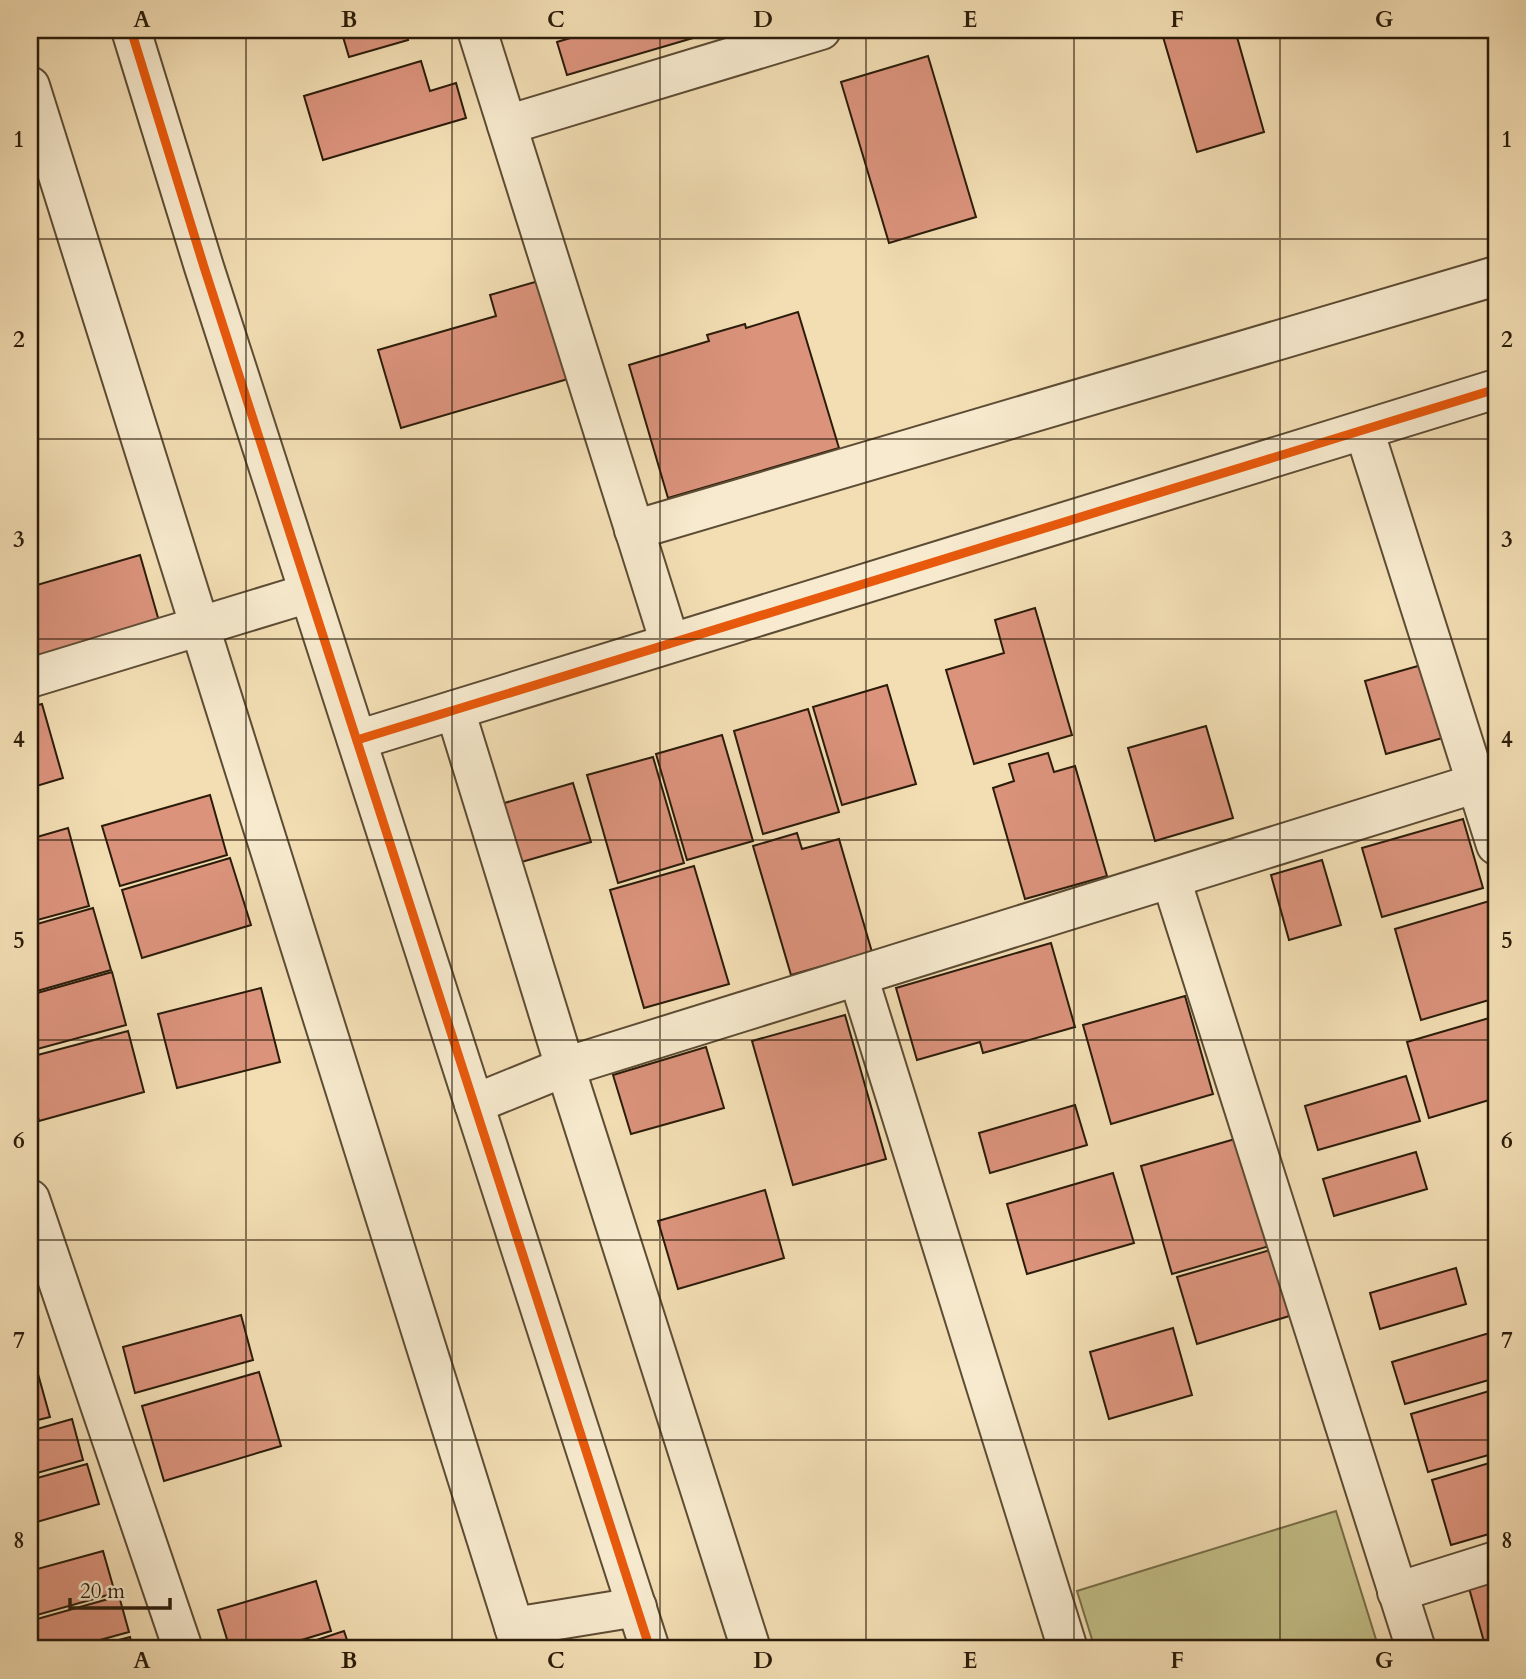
<svg xmlns="http://www.w3.org/2000/svg" width="1526" height="1679" font-family="Cardo,serif">
<style>
.green{fill:#c3bf88;stroke:#776e49;stroke-width:2}
.building{fill:#db937c;stroke:#2b1c0a;stroke-width:2}
.lines{fill:none;stroke-linecap:round;stroke-linejoin:round}
.minor-casing{stroke:#5d4c34;stroke-width:42}
.minor{stroke:#f7eace;stroke-width:38}
.cycleway-casing{stroke:#f7eace;stroke-width:13}
.cycleway{stroke:#e8590c;stroke-width:9}
.grid{fill:none;stroke:#2b1c0a;stroke-width:2;stroke-opacity:0.55}
.neatline{fill:none;stroke:#2b1c0a;stroke-width:2.5}
.grid-label{font-size:23px;text-anchor:middle;font-weight:bold;fill:#2b1c0a}
</style>
<rect width="100%" height="100%" fill="#f3deb4"/>
<filter id="stains"><feTurbulence type="fractalNoise" baseFrequency=".00286" numOctaves="4"/><feColorMatrix values="0 0 0 0 .2 0 0 0 0 .09 0 0 0 0 .02 0 0 0 .5 -.17"/></filter>
<radialGradient id="worn" r=".72"><stop offset=".6" stop-color="#630" stop-opacity="0"/><stop offset="1" stop-color="#630" stop-opacity=".3"/></radialGradient>
<polygon class="green" points="1336,1511 1379,1649 1095,1649 1077,1591"/>
<g class="building">
<polygon points="341,30 405,30 408,40 349,57"/>
<polygon points="586,30 709,30 710,33 567,75 557,42 587,33"/>
<polygon points="1161,30 1235,30 1264,132 1197,152"/>
<polygon points="928,56 976,217 889,243 841,82"/>
<polygon points="421,61 430,91 456,83 466,118 323,160 304,96"/>
<polygon points="549,278 578,376 401,428 378,350 496,316 490,295"/>
<polygon points="798,312 839,448 668,498 629,365 709,341 707,335 745,324 746,328"/>
<polygon points="140,555 159,621 31,658 30,587"/>
<polygon points="1035,608 1072,735 974,764 946,670 1004,653 995,620"/>
<polygon points="1425,664 1446,737 1386,754 1365,681"/>
<polygon points="887,685 916,784 842,805 813,707"/>
<polygon points="42,704 63,778 30,788 30,707"/>
<polygon points="808,709 839,812 763,834 734,731"/>
<polygon points="1206,726 1233,818 1155,841 1128,748"/>
<polygon points="722,735 753,841 687,860 656,754"/>
<polygon points="1048,753 1054,772 1075,766 1107,876 1025,899 993,788 1014,781 1009,764"/>
<polygon points="653,757 684,863 618,883 587,775"/>
<polygon points="573,783 591,842 518,863 501,804"/>
<polygon points="210,795 227,855 120,886 102,826"/>
<polygon points="1463,819 1483,888 1382,917 1362,848"/>
<polygon points="68,828 89,906 30,922 30,839"/>
<polygon points="797,833 802,849 839,839 872,952 791,975 753,846"/>
<polygon points="230,858 251,925 142,958 122,890"/>
<polygon points="1322,860 1341,925 1289,940 1271,875"/>
<polygon points="694,866 729,984 644,1008 610,890"/>
<polygon points="1496,899 1496,998 1421,1020 1395,929"/>
<polygon points="93,908 111,970 30,993 30,926"/>
<polygon points="1051,943 1075,1027 983,1053 980,1042 917,1060 896,988"/>
<polygon points="112,972 126,1025 30,1051 30,995"/>
<polygon points="261,988 280,1062 177,1088 158,1014"/>
<polygon points="1185,996 1213,1094 1111,1124 1083,1025"/>
<polygon points="845,1015 886,1159 793,1185 752,1041"/>
<polygon points="1496,1016 1496,1098 1429,1118 1407,1042"/>
<polygon points="128,1031 144,1092 39,1121 30,1087 30,1057"/>
<polygon points="706,1047 724,1108 631,1134 613,1075"/>
<polygon points="1406,1076 1420,1121 1318,1150 1305,1106"/>
<polygon points="1075,1105 1087,1145 990,1173 979,1133"/>
<polygon points="1242,1137 1273,1245 1172,1274 1141,1166"/>
<polygon points="1416,1152 1427,1189 1334,1216 1323,1179"/>
<polygon points="1113,1173 1134,1243 1027,1274 1007,1204"/>
<polygon points="765,1190 784,1258 678,1289 658,1221"/>
<polygon points="1277,1248 1296,1314 1197,1344 1177,1277"/>
<polygon points="1456,1268 1466,1304 1380,1329 1370,1293"/>
<polygon points="241,1315 253,1360 135,1393 123,1347"/>
<polygon points="1173,1328 1192,1395 1109,1419 1090,1352"/>
<polygon points="1496,1331 1496,1378 1405,1404 1392,1362"/>
<polygon points="259,1372 281,1446 164,1481 142,1406"/>
<polygon points="38,1374 50,1417 30,1422 30,1376"/>
<polygon points="1496,1389 1496,1453 1428,1472 1411,1414"/>
<polygon points="72,1419 83,1460 30,1475 30,1431"/>
<polygon points="1496,1461 1496,1532 1451,1545 1432,1480"/>
<polygon points="87,1464 99,1504 30,1524 30,1480"/>
<polygon points="103,1551 115,1593 30,1617 30,1571"/>
<polygon points="316,1581 331,1631 272,1649 230,1649 218,1610"/>
<polygon points="1496,1581 1496,1649 1486,1649 1469,1588"/>
<polygon points="119,1596 129,1632 67,1649 36,1649 30,1621"/>
<polygon points="344,1631 350,1649 289,1649"/>
<polygon points="130,1637 133,1649 85,1649"/>
</g>
<g class="lines">
<g class="minor-casing">
<g id="minor">
<polyline points="131,30 204,267 650,1649"/>
<polyline points="477,30 670,643"/>
<polyline points="30,86 521,1649"/>
<polyline points="507,125 821,30"/>
<polyline points="1364,430 1496,845"/>
<polyline points="634,530 1496,276"/>
<polyline points="30,678 309,593"/>
<polyline points="455,710 565,1067 751,1649"/>
<polyline points="357,740 1496,389"/>
<polyline points="1171,879 1416,1649"/>
<polyline points="858,976 1068,1649"/>
<polyline points="474,1104 565,1067 1477,783"/>
<polyline points="30,1199 183,1649"/>
<polyline points="1397,1592 1496,1561"/>
<polyline points="514,1627 637,1607"/>
</g>
</g>
<use href="#minor" class="minor"/>
<g class="cycleway-casing">
<g id="cycleway">
<polyline points="131,30 204,267 650,1649"/>
<polyline points="357,740 1496,389"/>
</g>
</g>
<use href="#cycleway" class="cycleway"/>
</g>
<path class="grid" d="M246,30V1649M452,30V1649M660,30V1649M866,30V1649M1074,30V1649M1280,30V1649M30,239H1496M30,439H1496M30,639H1496M30,840H1496M30,1040H1496M30,1240H1496M30,1440H1496"/>
<rect width="1526" height="1679" fill="none" stroke="#f3deb4" stroke-width="77"/>
<path d="M70 1598v10h100v-10" fill="none" stroke="#2b1c0a" stroke-width="3.5"/>
<text x="80" y="1598" font-size="21" fill="#2b1c0a" stroke="#f7eace" stroke-width="5" paint-order="stroke">20 m</text>
<rect x="38" y="38" width="1450" height="1602" class="neatline"/>
<g class="grid-label">
<text x="142" y="27">A</text>
<text x="349" y="27">B</text>
<text x="556" y="27">C</text>
<text x="763" y="27">D</text>
<text x="970" y="27">E</text>
<text x="1177" y="27">F</text>
<text x="1384" y="27">G</text>
<text x="19" y="147">1</text>
<text x="1507" y="147">1</text>
<text x="19" y="347">2</text>
<text x="1507" y="347">2</text>
<text x="19" y="547">3</text>
<text x="1507" y="547">3</text>
<text x="19" y="747">4</text>
<text x="1507" y="747">4</text>
<text x="19" y="948">5</text>
<text x="1507" y="948">5</text>
<text x="19" y="1148">6</text>
<text x="1507" y="1148">6</text>
<text x="19" y="1348">7</text>
<text x="1507" y="1348">7</text>
<text x="19" y="1548">8</text>
<text x="1507" y="1548">8</text>
<text x="142" y="1668">A</text>
<text x="349" y="1668">B</text>
<text x="556" y="1668">C</text>
<text x="763" y="1668">D</text>
<text x="970" y="1668">E</text>
<text x="1177" y="1668">F</text>
<text x="1384" y="1668">G</text>
</g>
<rect width="100%" height="100%" filter="url(#stains)"/>
<rect width="100%" height="100%" fill="url(#worn)"/>
</svg>
